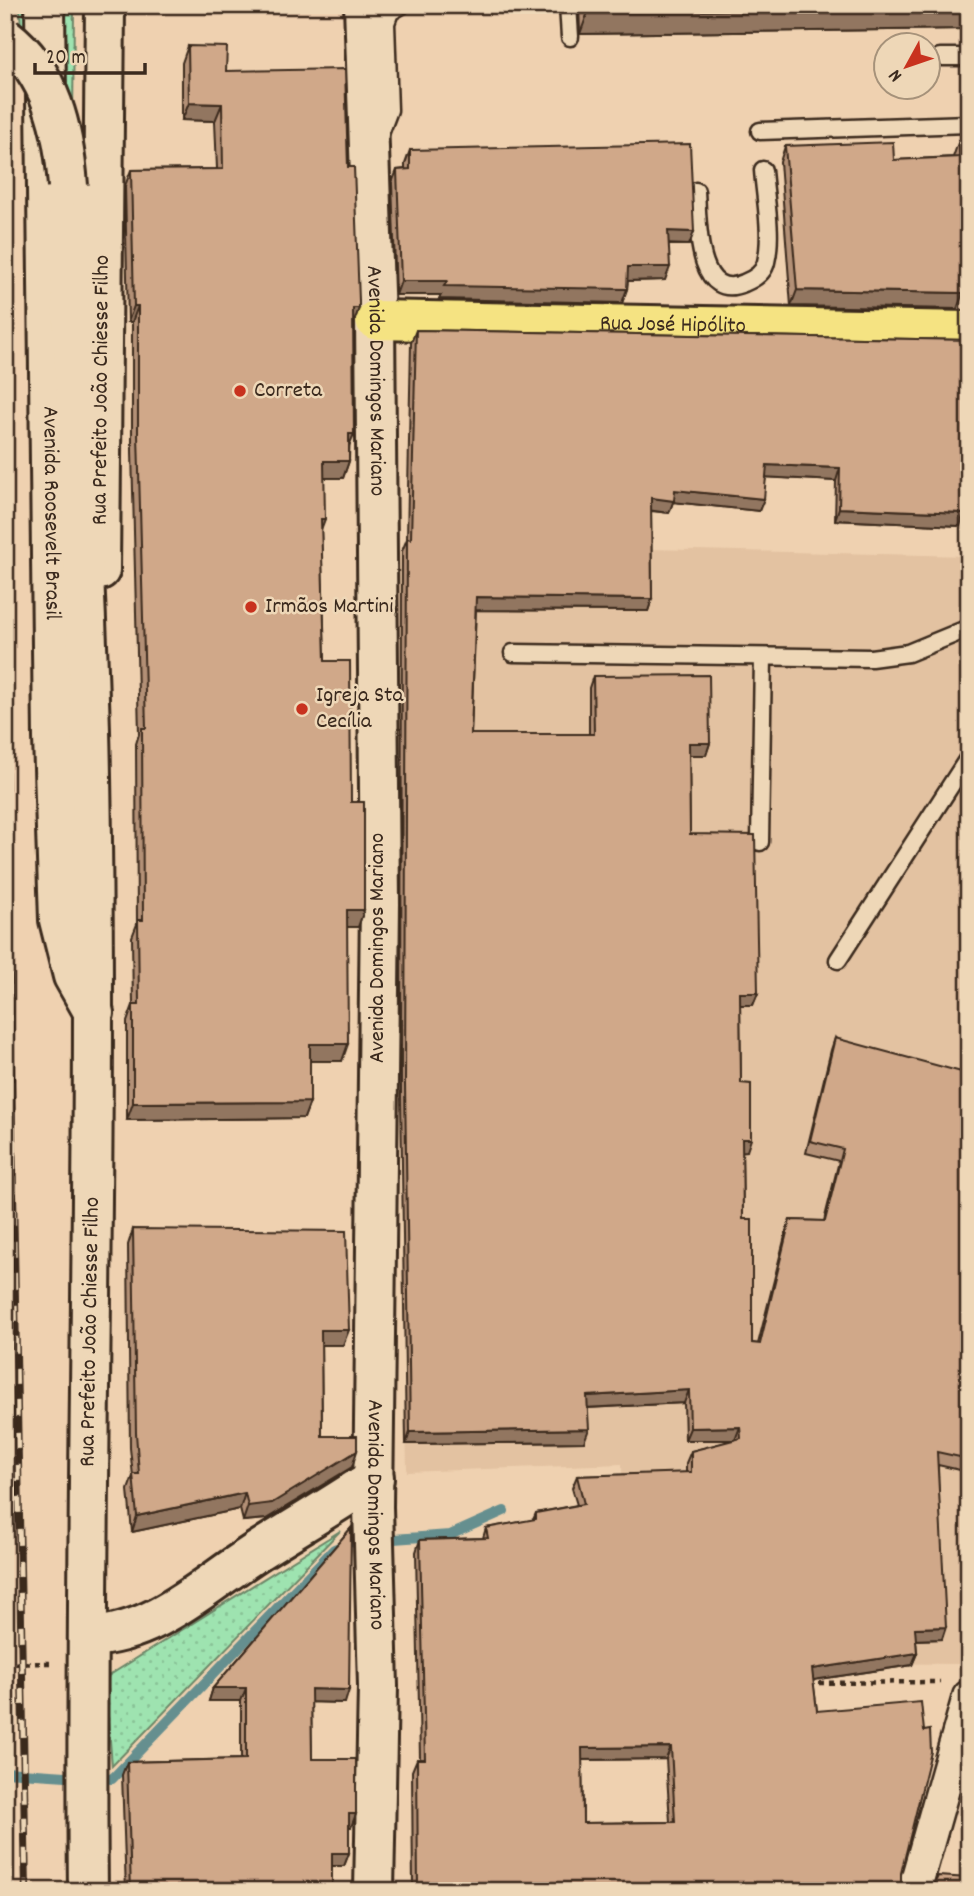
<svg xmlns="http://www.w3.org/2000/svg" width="974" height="1896" font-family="Dekko,sans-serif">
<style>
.built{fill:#e3c2a1}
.grass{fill:url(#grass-dots);stroke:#6c8667;stroke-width:2}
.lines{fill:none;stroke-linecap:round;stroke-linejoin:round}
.stream{stroke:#658f8f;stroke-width:10}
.service-casing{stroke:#3b2a1e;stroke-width:21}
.minor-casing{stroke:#3b2a1e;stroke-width:37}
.tertiary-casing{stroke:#3b2a1e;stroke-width:44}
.secondary-casing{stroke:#3b2a1e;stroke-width:44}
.primary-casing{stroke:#3b2a1e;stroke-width:44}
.path{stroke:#3b2a1e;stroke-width:4.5;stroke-dasharray:5 5;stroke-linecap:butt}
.service{stroke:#eed7b7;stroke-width:16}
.minor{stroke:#eed7b7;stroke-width:32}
.tertiary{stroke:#eed7b7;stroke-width:38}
.secondary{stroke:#eed7b7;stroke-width:38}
.primary{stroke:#f5e382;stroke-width:38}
.rail-casing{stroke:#3b2a1e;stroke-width:8}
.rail{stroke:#eed7b7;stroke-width:5;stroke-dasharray:16;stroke-linecap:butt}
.secondary-bridge-casing{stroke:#3b2a1e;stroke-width:44;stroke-linecap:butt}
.secondary-bridge{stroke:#eed7b7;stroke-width:38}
.wall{fill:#b39076;stroke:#3b2a1e;stroke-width:2;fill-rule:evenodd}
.shaded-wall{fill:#927660;stroke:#3b2a1e;stroke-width:2}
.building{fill:#d0a889;stroke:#3b2a1e;stroke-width:2;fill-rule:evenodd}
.poi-dot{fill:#c8321e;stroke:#eed7b7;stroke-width:2.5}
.labels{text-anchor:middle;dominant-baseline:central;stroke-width:5;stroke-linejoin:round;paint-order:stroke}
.street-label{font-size:23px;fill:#3b2a1e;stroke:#eed7b7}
.poi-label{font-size:23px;fill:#3b2a1e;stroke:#eed7b7;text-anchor:start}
</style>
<defs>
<pattern id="grass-dots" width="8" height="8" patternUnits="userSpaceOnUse" patternTransform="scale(1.75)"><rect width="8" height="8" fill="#9ee3b0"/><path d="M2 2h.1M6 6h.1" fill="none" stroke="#89c397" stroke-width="1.8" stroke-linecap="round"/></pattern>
</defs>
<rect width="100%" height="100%" fill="#efd1b0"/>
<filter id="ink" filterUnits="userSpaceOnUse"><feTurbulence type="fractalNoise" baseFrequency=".0143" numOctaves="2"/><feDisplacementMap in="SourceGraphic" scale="14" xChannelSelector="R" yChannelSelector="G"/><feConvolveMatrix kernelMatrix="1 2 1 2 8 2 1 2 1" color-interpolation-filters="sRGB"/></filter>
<g filter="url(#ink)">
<polygon class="built" points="647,549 969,556 969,1635 963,1664 627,1661 622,1464 407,1472 391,551"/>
<g class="grass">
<polygon points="20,5 74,5 73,127 21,35"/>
<polygon points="340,1531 112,1766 105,1678"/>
</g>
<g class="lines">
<polyline class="stream" points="5,1772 112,1779 334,1549 351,1542 450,1535 504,1511"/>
<g class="service-casing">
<g id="service">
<polyline points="568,5 570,37"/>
<polyline points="940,57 969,57"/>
<polyline points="760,131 969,124"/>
<polyline points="378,139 389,110 386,23 390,12 402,5"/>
<path d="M696,191C698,217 695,304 744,283C754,279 764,272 766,262C773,234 765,199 763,170"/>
<polyline points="513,653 871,658 908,653 969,628"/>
<polyline points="760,842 763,657"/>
<polyline points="838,960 969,757"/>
</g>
</g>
<g class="minor-casing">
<polyline id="minor" points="914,1891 969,1697"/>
</g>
<g class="tertiary-casing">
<g id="tertiary">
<path id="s1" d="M45,5L53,738L59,920L73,976L94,1013"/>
<path id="s2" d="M100,570L105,5"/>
</g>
</g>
<g class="secondary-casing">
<g id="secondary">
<path id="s3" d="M364,5L375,320L380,904L373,1507L378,1686L374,1891"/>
<path d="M68,186C71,383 88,580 91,777C98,1148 84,1519 88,1891"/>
<path d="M88,1637C157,1634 205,1584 261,1549C299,1525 337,1503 374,1478"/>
</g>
</g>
<g class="primary-casing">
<g id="primary">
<path id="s4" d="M375,320L969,331"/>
</g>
</g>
<g class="path">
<polyline points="5,1664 50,1663"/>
<polyline points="809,1683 940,1682"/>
</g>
<use href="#service" class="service"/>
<use href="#minor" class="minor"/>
<use href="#tertiary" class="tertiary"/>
<use href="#secondary" class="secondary"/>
<use href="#primary" class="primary"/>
<g class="rail-casing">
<polyline id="rail" points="5,761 26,1891"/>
</g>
<use href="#rail" class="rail"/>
<g class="secondary-bridge-casing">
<path id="secondary-bridge" d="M5,37C51,72 64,131 68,186"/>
</g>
<use href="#secondary-bridge" class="secondary-bridge"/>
</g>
<g class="wall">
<polygon points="579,5 969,5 964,29 580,34"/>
<polygon points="188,46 226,71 348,167 359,308 353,324 349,461 343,478 324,478 321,529 325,661 351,802 364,910 358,927 347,927 342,1061 310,1061 310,1102 304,1118 127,1120 127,1022 133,1005 132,937 137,924 136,744 139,734 132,451 132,322 128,322 125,186 131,170 217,169 215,121 182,120 182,63"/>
<polygon points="959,140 961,249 957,309 791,306 780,162 785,146 894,160 953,157"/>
<polygon points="410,150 689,245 668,245 665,280 628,281 627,289 622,303 439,299 441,295 396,295 392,183 397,170 405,169 405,164"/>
<path d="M416,330L969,340L960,526L835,520L836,481L766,477L759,511L673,502L669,513L651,511L652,599L648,611L476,610L471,734H589V688L593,676L710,743L706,755H689L690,834L758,993L753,1005H740L741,1083L747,1151H742L743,1219L752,1343L758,1344L786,1232L790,1220L824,1221L839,1161L806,1153L831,1050L835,1038L962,1301L969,1303V1472L938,1465L942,1639L916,1640L917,1653L912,1665L813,1680L817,1711L901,1873V1884L908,1891H413L412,1771L417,1759H420L416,1552L420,1540L483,1538L486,1528L533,1520L536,1513L577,1505L572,1488L577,1476L686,1473V1463L691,1451L735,1440H685L684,1403L588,1408L584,1442L406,1444L401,1096L402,551L407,539L411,343ZM666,1759L670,1822L583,1823L582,1760Z"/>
<polygon points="133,1229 343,1345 321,1345 322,1436 352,1467 266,1519 243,1521 240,1509 132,1532 128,1490 133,1476 130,1448 128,1245"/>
<polygon points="351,1528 345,1703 311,1702 312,1759 356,1814 351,1827 349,1827 349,1853 344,1866 332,1866 332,1891 126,1891 122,1775 127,1762 241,1759 241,1701 209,1701 213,1688"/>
</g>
<g class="shaded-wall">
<polygon points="969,7 969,17 964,29 580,34 588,12"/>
<polygon points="189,103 222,104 215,121 182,120"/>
<polygon points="668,231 694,232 689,245 663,244"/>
<polygon points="961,233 969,233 969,248 955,249"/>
<polygon points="628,267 670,267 665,280 623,281"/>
<polygon points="401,281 447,281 627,289 622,303 439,299 441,295 396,295"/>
<polygon points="797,290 963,293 957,309 791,306"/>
<polygon points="134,306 138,306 132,322 128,322"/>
<polygon points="353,308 359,308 353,325"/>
<polygon points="349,434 354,434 347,451"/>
<polygon points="324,461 349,461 343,478 318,478"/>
<polygon points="767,465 840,468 836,481 762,477"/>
<polygon points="675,490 764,499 759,511 673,502 669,513 647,510 651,498"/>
<polygon points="839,508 964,513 960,526 835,520"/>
<polygon points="321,519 325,519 319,535"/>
<polygon points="476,597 652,599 648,611 472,610"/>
<polygon points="689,743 710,743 706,755 685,755"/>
<polygon points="347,910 364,910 358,927 341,927"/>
<polygon points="740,993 758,993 753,1005 736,1005"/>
<polygon points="310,1044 348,1044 342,1061 304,1061"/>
<polygon points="310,1102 304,1118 127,1120 133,1103"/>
<polygon points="742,1139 751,1139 747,1151 737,1152"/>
<polygon points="321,1330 349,1330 343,1345 315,1345"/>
<polygon points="689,1390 684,1403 583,1408 587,1396"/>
<polygon points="740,1427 735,1440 685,1440 690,1428"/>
<polygon points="589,1429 584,1442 406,1444 410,1432"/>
<polygon points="357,1451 352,1467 266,1519 243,1521 248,1506"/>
<polygon points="245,1493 240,1509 132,1532 137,1516"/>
<polygon points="946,1627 942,1639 910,1640 915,1628"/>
<polygon points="917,1653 912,1665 807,1681 812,1669"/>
<polygon points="213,1688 246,1688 241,1701 209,1701"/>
<polygon points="311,1689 349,1690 345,1703 306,1702"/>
<polygon points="671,1747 666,1759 577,1760 582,1748"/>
<polygon points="349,1814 356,1814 351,1827 344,1827"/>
<polygon points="332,1853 349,1853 344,1866 327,1866"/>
</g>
<g class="building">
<polygon points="588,5 969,5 969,7 588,12"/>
<polygon points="188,46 227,47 226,71 345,69 348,167 354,167 359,301 359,308 353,308 354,434 349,434 349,461 324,461 325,519 321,519 325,661 350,661 351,802 364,802 364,910 347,910 348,1044 310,1044 310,1102 133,1103 133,1005 139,1005 138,920 143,920 142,728 146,728 138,434 138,306 134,306 131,170 223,169 222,104 189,103"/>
<polygon points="959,140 969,140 969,233 961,233 963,293 797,290 785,146 893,142 894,160 960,157"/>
<polygon points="690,144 694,232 668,231 670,267 628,267 627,289 444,286 447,281 401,281 397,170 410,169 410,150"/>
<path d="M416,330L969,340V447L964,513L839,508L840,468L767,465L764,499L675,490L674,501L651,498L652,599L476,597L471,734H594L593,676L709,675L710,743H689L690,834L755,835L758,993H740L741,1083L751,1084V1139H742L743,1219H752V1343L760,1344L790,1220L825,1221L843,1149L810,1141L835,1038L969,1074V1274L962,1301L969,1303V1459L937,1452L946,1627L915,1628L917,1653L812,1669L817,1711L921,1702L924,1731L930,1730L931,1752L901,1873V1884L908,1891H418L417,1759H425L420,1540L488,1538L486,1528L536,1519V1513L584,1504L577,1476L691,1472V1451L741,1438L740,1427L690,1428L689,1390L587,1396L589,1429L410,1432L405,1084L407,538L411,539ZM671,1747L675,1822L583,1823L582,1748Z"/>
<polygon points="133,1229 346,1231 349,1330 321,1330 322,1436 357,1436 357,1451 272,1503 248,1506 245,1493 137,1516 133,1474 139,1474 136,1433"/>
<polygon points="351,1528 349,1690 311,1689 312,1759 356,1759 356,1814 349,1814 349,1853 332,1853 332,1891 131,1891 127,1762 246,1759 246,1688 213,1688"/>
<polygon points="938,1876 969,1878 969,1891 931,1891"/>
</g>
</g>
<g class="poi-dot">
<circle cx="240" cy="391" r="7"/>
<circle cx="251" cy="607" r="7"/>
<circle cx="302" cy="709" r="7"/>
</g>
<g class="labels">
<g class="street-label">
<text stroke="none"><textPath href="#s4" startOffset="298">Rua José Hipólito</textPath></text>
<text stroke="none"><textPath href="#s3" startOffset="376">Avenida Domingos Mariano</textPath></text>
<text stroke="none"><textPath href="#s2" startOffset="180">Rua Prefeito João Chiesse Filho</textPath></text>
<text stroke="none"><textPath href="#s1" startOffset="508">Avenida Roosevelt Brasil</textPath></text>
<text transform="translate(378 948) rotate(-90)">Avenida Domingos Mariano</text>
<text transform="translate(91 1332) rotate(-89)">Rua Prefeito João Chiesse Filho</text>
<text stroke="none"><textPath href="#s3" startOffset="1510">Avenida Domingos Mariano</textPath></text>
</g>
<g class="poi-label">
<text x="254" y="391">Correta</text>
<text x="265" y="607">Irmãos Martini</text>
<text x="316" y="696">Igreja Sta<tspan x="316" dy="26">Cecília</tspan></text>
</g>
</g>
<rect width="974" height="1896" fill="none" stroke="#eed7b7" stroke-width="28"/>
<rect x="14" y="14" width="946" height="1868" fill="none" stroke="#3b2a1e" stroke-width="2.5" filter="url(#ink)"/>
<g transform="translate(907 66) rotate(230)"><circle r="33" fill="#eed7b7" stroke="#a6927a" stroke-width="2"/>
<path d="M0-5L12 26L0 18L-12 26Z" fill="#c8321e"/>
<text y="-10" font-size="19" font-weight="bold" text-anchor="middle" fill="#3b2a1e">N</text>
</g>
<path d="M35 63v10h110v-10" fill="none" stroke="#3b2a1e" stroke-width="3.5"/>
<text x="46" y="63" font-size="21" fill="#3b2a1e" stroke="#eed7b7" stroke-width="5" paint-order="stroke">20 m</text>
</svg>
